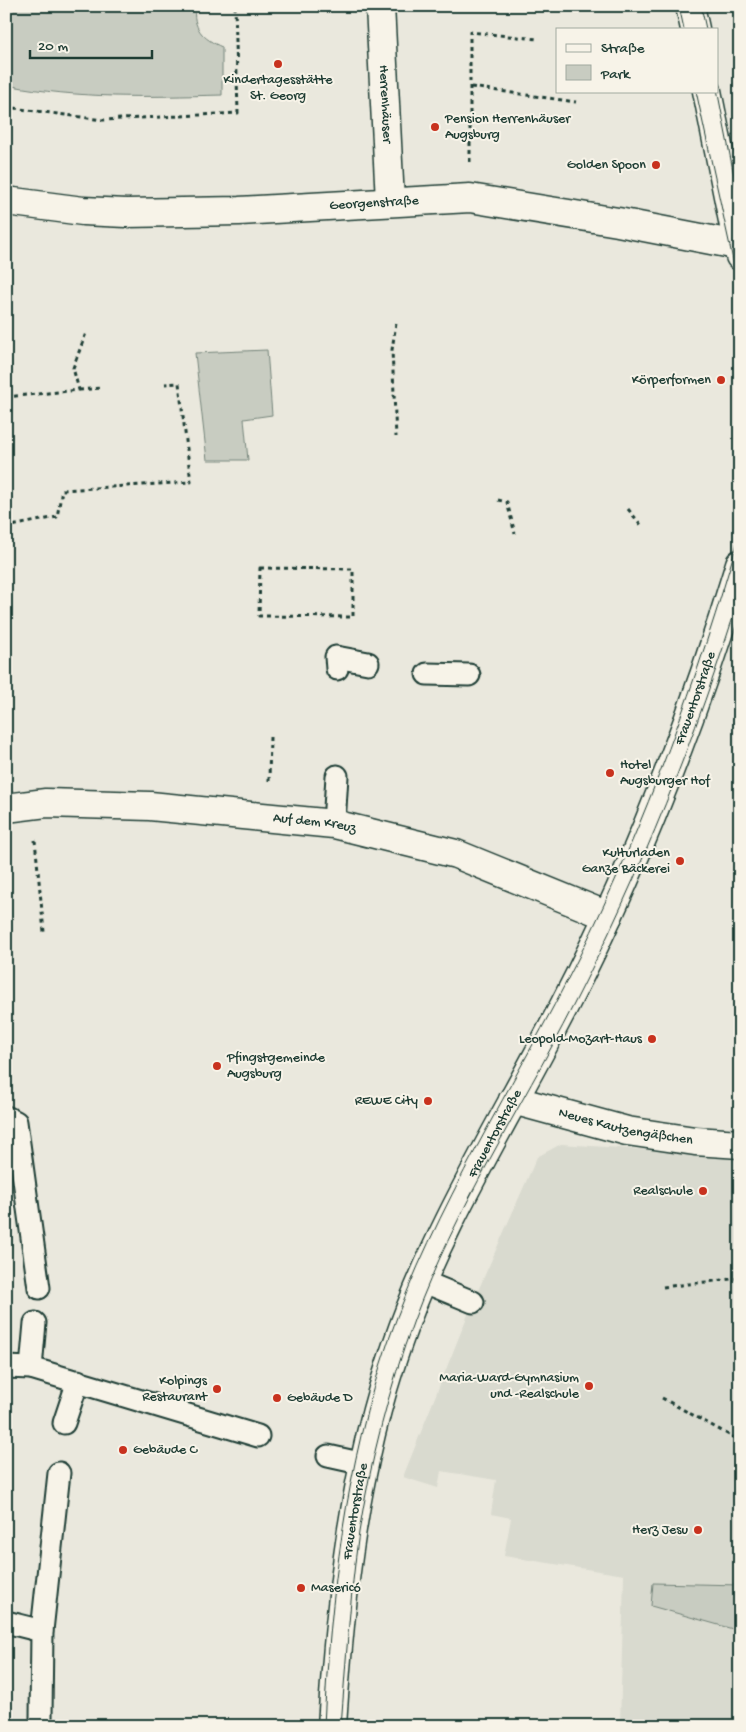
<svg xmlns="http://www.w3.org/2000/svg" width="746" height="1732" font-family="'Gochi Hand',sans-serif">
<style>
.built{fill:#d9dacf}
.green{fill:#c8ccc1;stroke:#74847a}
.lines{fill:none;stroke-linecap:round;stroke-linejoin:round}
.lane-casing{stroke:#1f3d34;stroke-width:25}
.street-casing{stroke:#1f3d34;stroke-width:31}
.path{stroke:#1f3d34;stroke-width:3;stroke-dasharray:4 4;stroke-linecap:butt}
.lane{stroke:#f7f3e8;stroke-width:21}
.street{stroke:#f7f3e8;stroke-width:28}
.tram{stroke:#1f3d34;stroke-width:1}
.poi-dot{fill:#c8321e;stroke:#f7f3e8;stroke-width:2}
.labels{text-anchor:middle;dominant-baseline:central;stroke-width:4;stroke-linejoin:round;paint-order:stroke}
.poi-label{font-size:14px;fill:#1f3d34;stroke:#f7f3e8;text-anchor:end}
.street-label{font-size:14px;fill:#1f3d34;stroke:#f7f3e8}
</style>
<rect width="100%" height="100%" fill="#eae8dd"/>
<filter id="ink" filterUnits="userSpaceOnUse"><feTurbulence type="fractalNoise" baseFrequency=".02" numOctaves="2"/><feDisplacementMap in="SourceGraphic" scale="10" xChannelSelector="R" yChannelSelector="G"/><feConvolveMatrix kernelMatrix="1 2 1 2 8 2 1 2 1" color-interpolation-filters="sRGB"/></filter>
<g filter="url(#ink)">
<polygon class="built" points="561,1144 740,1156 740,1726 620,1726 624,1575 504,1556 511,1518 491,1514 496,1480 441,1471 438,1488 403,1477 473,1302 537,1157"/>
<g class="green">
<path d="M7,6H195C192,28 203,39 222,47V95C147,97 81,99 6,85Z"/>
<polygon points="267,350 272,415 244,419 248,460 207,460 195,353"/>
<polygon points="653,1583 740,1585 740,1631 651,1606"/>
</g>
<g class="lines">
<g class="lane-casing">
<g id="lane">
<polyline points="337,669 336,657 368,663"/>
<polyline points="427,674 469,675"/>
<polyline points="334,824 337,776"/>
<polyline points="6,1117 16,1122 39,1288"/>
<polyline points="422,1281 473,1302"/>
<polyline points="6,1367 31,1368 258,1436"/>
<polyline points="31,1368 35,1323"/>
<polyline points="64,1423 78,1381"/>
<polyline points="328,1456 364,1464"/>
<polyline points="6,1622 42,1631"/>
<polyline points="41,1718 42,1631 59,1473"/>
</g>
</g>
<g class="street-casing">
<g id="street">
<path id="s1" d="M380,6L390,201"/>
<polyline points="690,6 695,29"/>
<polyline points="707,91 740,256"/>
<path id="s2" d="M6,201L83,211L126,213L239,211L470,198L618,222L737,245"/>
<path id="s3" d="M6,808L46,803L150,806L334,824L456,854L608,916"/>
<path id="s4" d="M513,1100L627,1131L695,1141L740,1144"/>
<path id="s5" d="M332,1726C340,1597 354,1468 397,1345C438,1225 507,1117 565,1004C638,863 694,716 740,564"/>
</g>
</g>
<g class="path">
<polyline points="471,87 576,102"/>
<polyline points="6,107 103,120 238,113 235,6"/>
<polyline points="470,162 470,32 537,39"/>
<polyline points="396,323 392,350 396,437"/>
<polyline points="79,390 101,388"/>
<polyline points="6,397 79,390 73,368 86,333"/>
<polyline points="498,500 507,502 515,534"/>
<polyline points="628,509 642,526"/>
<polyline points="6,527 57,517 62,490 191,482 179,383 165,384"/>
<polygon points="260,568 353,569 353,617 259,616"/>
<polyline points="269,781 270,737"/>
<polyline points="35,840 44,932"/>
<polyline points="663,1287 740,1278"/>
<polyline points="662,1398 740,1441"/>
</g>
<use href="#lane" class="lane"/>
<use href="#street" class="street"/>
<g class="tram">
<polyline points="679,6 684,29"/>
<polyline points="701,6 706,29"/>
<polyline points="717,89 740,206"/>
<polyline points="696,91 740,292"/>
<path d="M324,1726C330,1597 346,1464 388,1342C435,1206 515,1085 579,957C646,822 698,678 740,533"/>
<path d="M341,1726C346,1662 350,1596 359,1532C371,1460 389,1388 414,1320C455,1210 520,1110 573,1006C641,873 696,737 740,595"/>
</g>
</g>
</g>
<g class="poi-dot">
<circle cx="278" cy="64" r="5"/>
<circle cx="435" cy="127" r="5"/>
<circle cx="656" cy="165" r="5"/>
<circle cx="721" cy="380" r="5"/>
<circle cx="610" cy="773" r="5"/>
<circle cx="680" cy="861" r="5"/>
<circle cx="652" cy="1039" r="5"/>
<circle cx="217" cy="1066" r="5"/>
<circle cx="428" cy="1101" r="5"/>
<circle cx="703" cy="1191" r="5"/>
<circle cx="589" cy="1386" r="5"/>
<circle cx="217" cy="1389" r="5"/>
<circle cx="277" cy="1398" r="5"/>
<circle cx="123" cy="1450" r="5"/>
<circle cx="698" cy="1530" r="5"/>
<circle cx="301" cy="1588" r="5"/>
</g>
<g class="labels">
<g class="poi-label">
<text x="278" y="80" text-anchor="middle">Kindertagesstätte<tspan x="278" dy="16">St. Georg</tspan></text>
<text x="445" y="119" text-anchor="start">Pension Herrenhäuser<tspan x="445" dy="16">Augsburg</tspan></text>
<text x="646" y="165">Golden Spoon</text>
<text x="711" y="380">Körperformen</text>
<text x="620" y="765" text-anchor="start">Hotel<tspan x="620" dy="16">Augsburger Hof</tspan></text>
<text x="670" y="853">Kulturladen<tspan x="670" dy="16">Ganze Bäckerei</tspan></text>
<text x="642" y="1039">Leopold-Mozart-Haus</text>
<text x="227" y="1058" text-anchor="start">Pfingstgemeinde<tspan x="227" dy="16">Augsburg</tspan></text>
<text x="418" y="1101">REWE City</text>
<text x="693" y="1191">Realschule</text>
<text x="579" y="1378">Maria-Ward-Gymnasium<tspan x="579" dy="16">und -Realschule</tspan></text>
<text x="207" y="1381">Kolpings<tspan x="207" dy="16">Restaurant</tspan></text>
<text x="287" y="1398" text-anchor="start">Gebäude D</text>
<text x="133" y="1450" text-anchor="start">Gebäude C</text>
<text x="688" y="1530">Herz Jesu</text>
<text x="311" y="1588" text-anchor="start">Masericó</text>
</g>
<g class="street-label">
<text stroke="none"><textPath href="#s1" startOffset="98">Herrenhäuser</textPath></text>
<text stroke="none"><textPath href="#s2" startOffset="369">Georgenstraße</textPath></text>
<text stroke="none"><textPath href="#s5" startOffset="1101">Frauentorstraße</textPath></text>
<text stroke="none"><textPath href="#s3" startOffset="310">Auf dem Kreuz</textPath></text>
<text stroke="none"><textPath href="#s4" startOffset="116">Neues Kautzengäßchen</textPath></text>
<text stroke="none"><textPath href="#s5" startOffset="621">Frauentorstraße</textPath></text>
<text stroke="none"><textPath href="#s5" startOffset="216">Frauentorstraße</textPath></text>
</g>
</g>
<rect width="746" height="1732" fill="none" stroke="#f7f3e8" stroke-width="25"/>
<rect x="12" y="12" width="721" height="1707" fill="none" stroke="#1f3d34" stroke-width="2" filter="url(#ink)"/>
<rect x="556" y="28" width="162" height="65" fill="#f7f3e8" stroke="#a1aaa0"/>
<rect x="566" y="44" width="25" height="8" fill="#f7f3e8" stroke="#a1aaa0"/>
<text x="601" y="52" font-size="15" fill="#1f3d34">Straße</text>
<rect x="566" y="65" width="25" height="15" fill="#c8ccc1" stroke="#a1aaa0"/>
<text x="601" y="78" font-size="15" fill="#1f3d34">Park</text>
<path d="M30 50v8h122v-8" fill="none" stroke="#1f3d34" stroke-width="2.5"/>
<text x="38" y="50" font-size="15" fill="#1f3d34" stroke="#f7f3e8" stroke-width="4" paint-order="stroke">20 m</text>
</svg>
